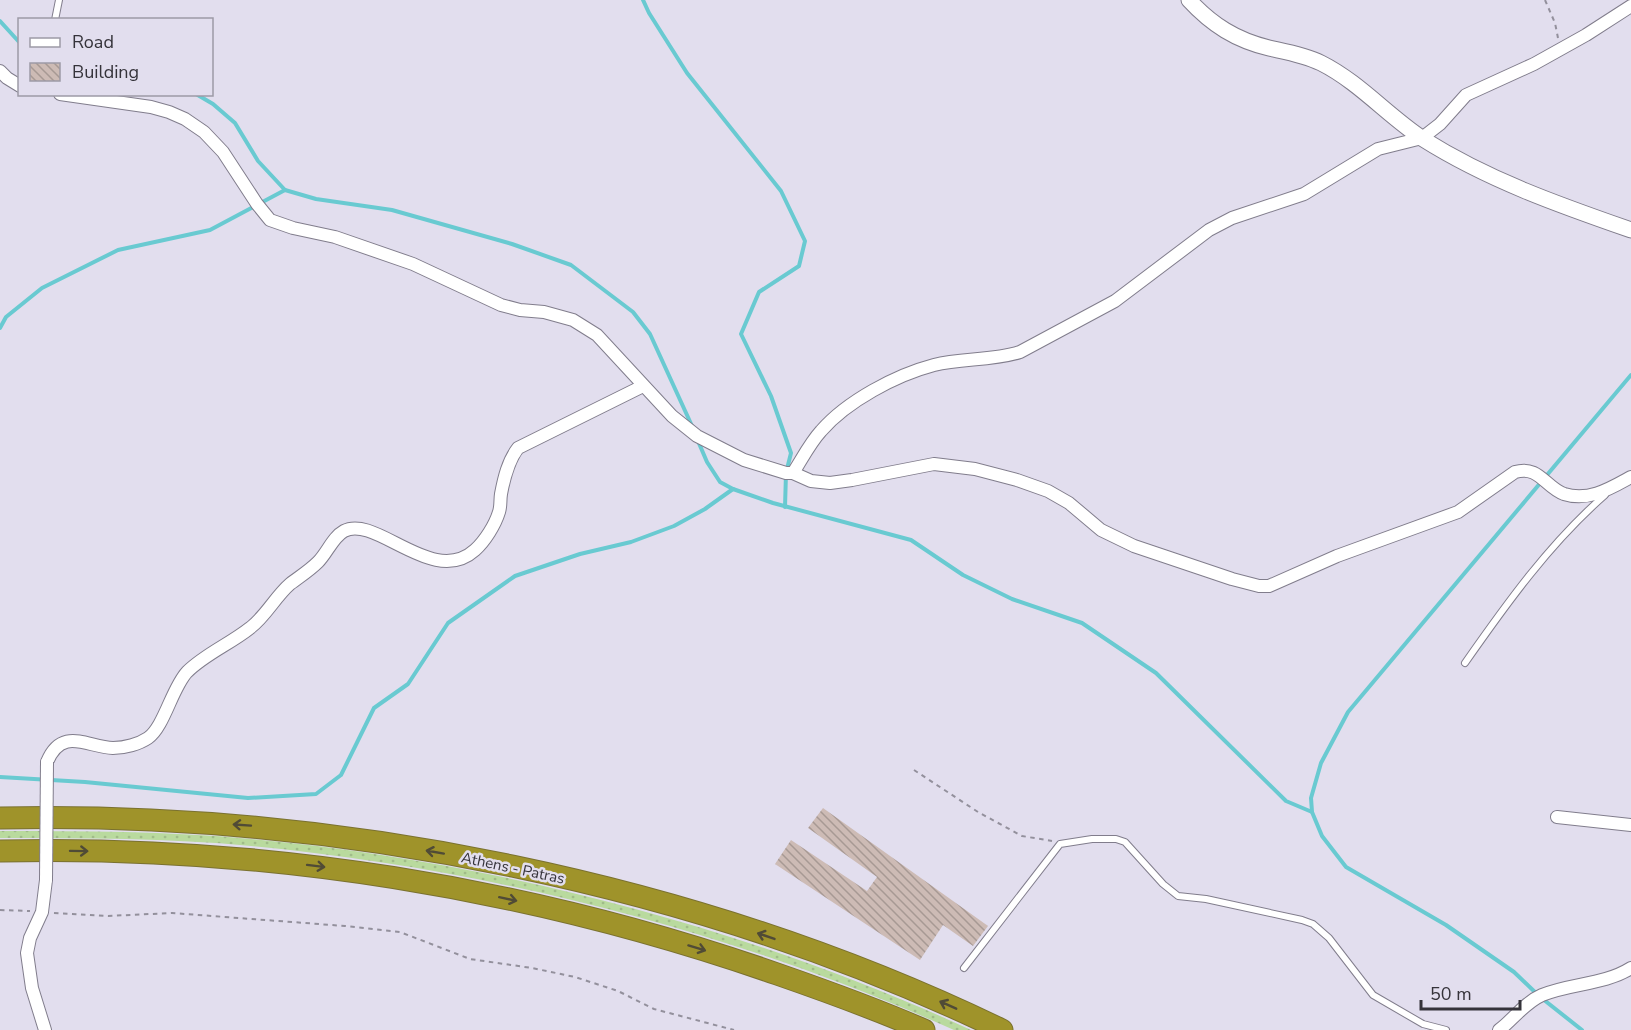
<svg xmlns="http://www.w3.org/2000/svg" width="1631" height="1030" font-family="'Nunito Sans',sans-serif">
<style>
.grass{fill:url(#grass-dots)}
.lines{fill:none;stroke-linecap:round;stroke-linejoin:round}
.stream{stroke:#69cad1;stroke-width:4}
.building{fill:url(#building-back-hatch)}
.service-casing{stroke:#817d8c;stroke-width:8}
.minor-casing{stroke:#817d8c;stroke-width:14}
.tertiary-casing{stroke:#817d8c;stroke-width:17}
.motorway-casing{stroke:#7a7130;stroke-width:23}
.path{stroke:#93909c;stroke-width:2;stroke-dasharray:4.5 4.5;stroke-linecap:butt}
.service{stroke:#fff;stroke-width:6}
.minor{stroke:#fff;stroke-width:12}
.tertiary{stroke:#fff;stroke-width:15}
.motorway{stroke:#9f932a;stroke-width:21}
.minor-bridge-casing{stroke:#817d8c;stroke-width:14;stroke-linecap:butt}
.minor-bridge{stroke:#fff;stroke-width:12}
.oneway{stroke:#504b36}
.labels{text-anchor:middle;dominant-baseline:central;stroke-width:5;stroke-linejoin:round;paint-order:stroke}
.street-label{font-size:15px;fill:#35333a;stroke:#e2deee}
</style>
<defs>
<pattern id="grass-dots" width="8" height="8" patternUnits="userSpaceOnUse" patternTransform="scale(1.5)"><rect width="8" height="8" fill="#b9da9e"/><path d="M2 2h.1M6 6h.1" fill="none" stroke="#a0bc89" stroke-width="1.8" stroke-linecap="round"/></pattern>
<pattern id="building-back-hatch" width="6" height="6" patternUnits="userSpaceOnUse" patternTransform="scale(1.5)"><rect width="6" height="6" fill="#cdbbb5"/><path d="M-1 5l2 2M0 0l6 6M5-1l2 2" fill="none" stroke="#a79994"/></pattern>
</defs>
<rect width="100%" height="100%" fill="#e2deee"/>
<path class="grass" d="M0,831C84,831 167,831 251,839C492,861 751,928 971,1030H954C734,931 491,869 251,846C168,838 84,838 0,838Z"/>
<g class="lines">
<g class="stream">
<polyline points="643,0 649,13 687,73 781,191 805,241 799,266 759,292 741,334 771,396 791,453 786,473 785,507"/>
<polyline points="0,21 20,43"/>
<polyline points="196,94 213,104 235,123 258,161 285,190 316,199 392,210 512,244 571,265 633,312 650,334 692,426"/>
<polyline points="0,328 6,317 42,288 118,250 210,230 285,190"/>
<polyline points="698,441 707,462 720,482 733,489 773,503 911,540 963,575 1012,599 1082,623 1156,673 1286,801 1312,812"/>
<polyline points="0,777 85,782 248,798 316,794 341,775 374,708 408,684 448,623 515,576 580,554 631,542 674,526 705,509 733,489"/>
<polyline points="1582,1030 1539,996 1514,972 1446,925 1346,867 1322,836 1312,812 1311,798 1321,763 1348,712 1631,375"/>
</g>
</g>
<polygon class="building" points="823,808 988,926 973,946 943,925 920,960 775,864 791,840 867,891 877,877 808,828"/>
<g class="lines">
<g class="service-casing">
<g id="service">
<polyline points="55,20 59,0"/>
<path d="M1465,663C1507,603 1550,543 1605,495"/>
<polyline points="964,968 1060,844 1092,839 1116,839 1125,842 1163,884 1178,896 1206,899 1302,920 1313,924 1329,938 1373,995 1423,1024 1446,1030"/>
</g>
</g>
<g class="minor-casing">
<g id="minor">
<polyline points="0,71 7,78 20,86"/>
<path d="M60,94L151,107L169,112L185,119L204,132L223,152L257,204L270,220L293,228L335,237L413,264L501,305L520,310L544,312L573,320L597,335L672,416L697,436L744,460L786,473H793L811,481L830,483L852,480L934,464L975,469L1017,480L1048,491L1069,503L1101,530L1134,546L1232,579L1259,586H1269L1337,556L1458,512L1515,472C1539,465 1545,487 1564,494C1589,502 1611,488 1631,477"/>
<path d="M793,473C802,459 810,443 821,431C847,401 896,375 934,365C962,358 992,361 1020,352L1115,301L1209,230L1232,218L1304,194L1378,149L1422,138L1440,124L1466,95L1534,64L1586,35L1631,6"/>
<path d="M47,762C62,726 87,747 113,748C125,748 139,744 148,738C164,727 172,688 187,672C205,654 230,644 250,628C266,616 275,597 290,584C299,577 309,571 318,562C327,553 333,537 344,531C376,514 433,588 475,550C485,541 495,525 499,512C501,506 500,500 501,494C504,478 508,461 518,448L643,386"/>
<polyline points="1557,817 1631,825"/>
<polyline points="45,1030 32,988 27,953 30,938 42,912 46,880"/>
<path d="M1499,1030C1514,1019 1524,1003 1542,995C1571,983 1604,985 1631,968"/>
</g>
</g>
<g class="tertiary-casing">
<path id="tertiary" d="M1189,0C1212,25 1236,40 1269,48C1287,52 1305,55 1321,63C1359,82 1388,116 1423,139C1488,180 1559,205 1631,230"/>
</g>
<g class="motorway-casing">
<g id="motorway">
<path d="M0,818C337,811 698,883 1002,1030"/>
<path d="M0,851C264,845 528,887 777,974C826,991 876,1009 924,1030"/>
</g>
</g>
<g class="path">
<polyline points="1545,0 1555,23 1558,38"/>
<polyline points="914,770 978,812 1022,836 1052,841"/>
<polyline points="0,910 30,911"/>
<polyline points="54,913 108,916 172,913 345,926 400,932 470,959 532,968 575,977 618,991 654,1009 734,1030"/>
</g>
<use href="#service" class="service"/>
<use href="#minor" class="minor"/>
<use href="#tertiary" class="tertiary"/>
<use href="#motorway" class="motorway"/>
<g class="minor-bridge-casing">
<polyline id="minor-bridge" points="46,880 47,762"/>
</g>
<use href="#minor-bridge" class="minor-bridge"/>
</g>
<defs><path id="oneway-shaft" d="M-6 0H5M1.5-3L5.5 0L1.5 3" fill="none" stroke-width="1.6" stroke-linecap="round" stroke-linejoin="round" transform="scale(1.5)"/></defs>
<g class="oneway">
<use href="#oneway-shaft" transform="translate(242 825) rotate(-176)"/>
<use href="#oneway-shaft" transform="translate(79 851) rotate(1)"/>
<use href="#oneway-shaft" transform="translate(435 852) rotate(-170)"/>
<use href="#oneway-shaft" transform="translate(316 866) rotate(7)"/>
<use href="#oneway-shaft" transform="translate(508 899) rotate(12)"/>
<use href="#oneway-shaft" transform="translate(766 936) rotate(-161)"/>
<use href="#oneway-shaft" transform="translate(697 948) rotate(17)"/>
<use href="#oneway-shaft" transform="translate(948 1005) rotate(-156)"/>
</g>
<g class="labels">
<g class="street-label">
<text transform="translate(513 868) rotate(12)">Athens - Patras</text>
</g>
</g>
<rect x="18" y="18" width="195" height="78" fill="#e2deee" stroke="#9d9aa6" stroke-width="1.5"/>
<rect x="30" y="38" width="30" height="9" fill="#ffffff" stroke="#9d9aa6" stroke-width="1.5"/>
<text x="72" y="48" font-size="18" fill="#35333a">Road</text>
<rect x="30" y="63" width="30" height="18" fill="url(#building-back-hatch)" stroke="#9d9aa6" stroke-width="1.5"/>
<text x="72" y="78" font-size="18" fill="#35333a">Building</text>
<path d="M1421 1000v9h99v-9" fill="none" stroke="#35333a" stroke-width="3"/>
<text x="1430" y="1000" font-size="18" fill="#35333a" stroke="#e2deee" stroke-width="4.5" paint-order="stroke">50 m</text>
</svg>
